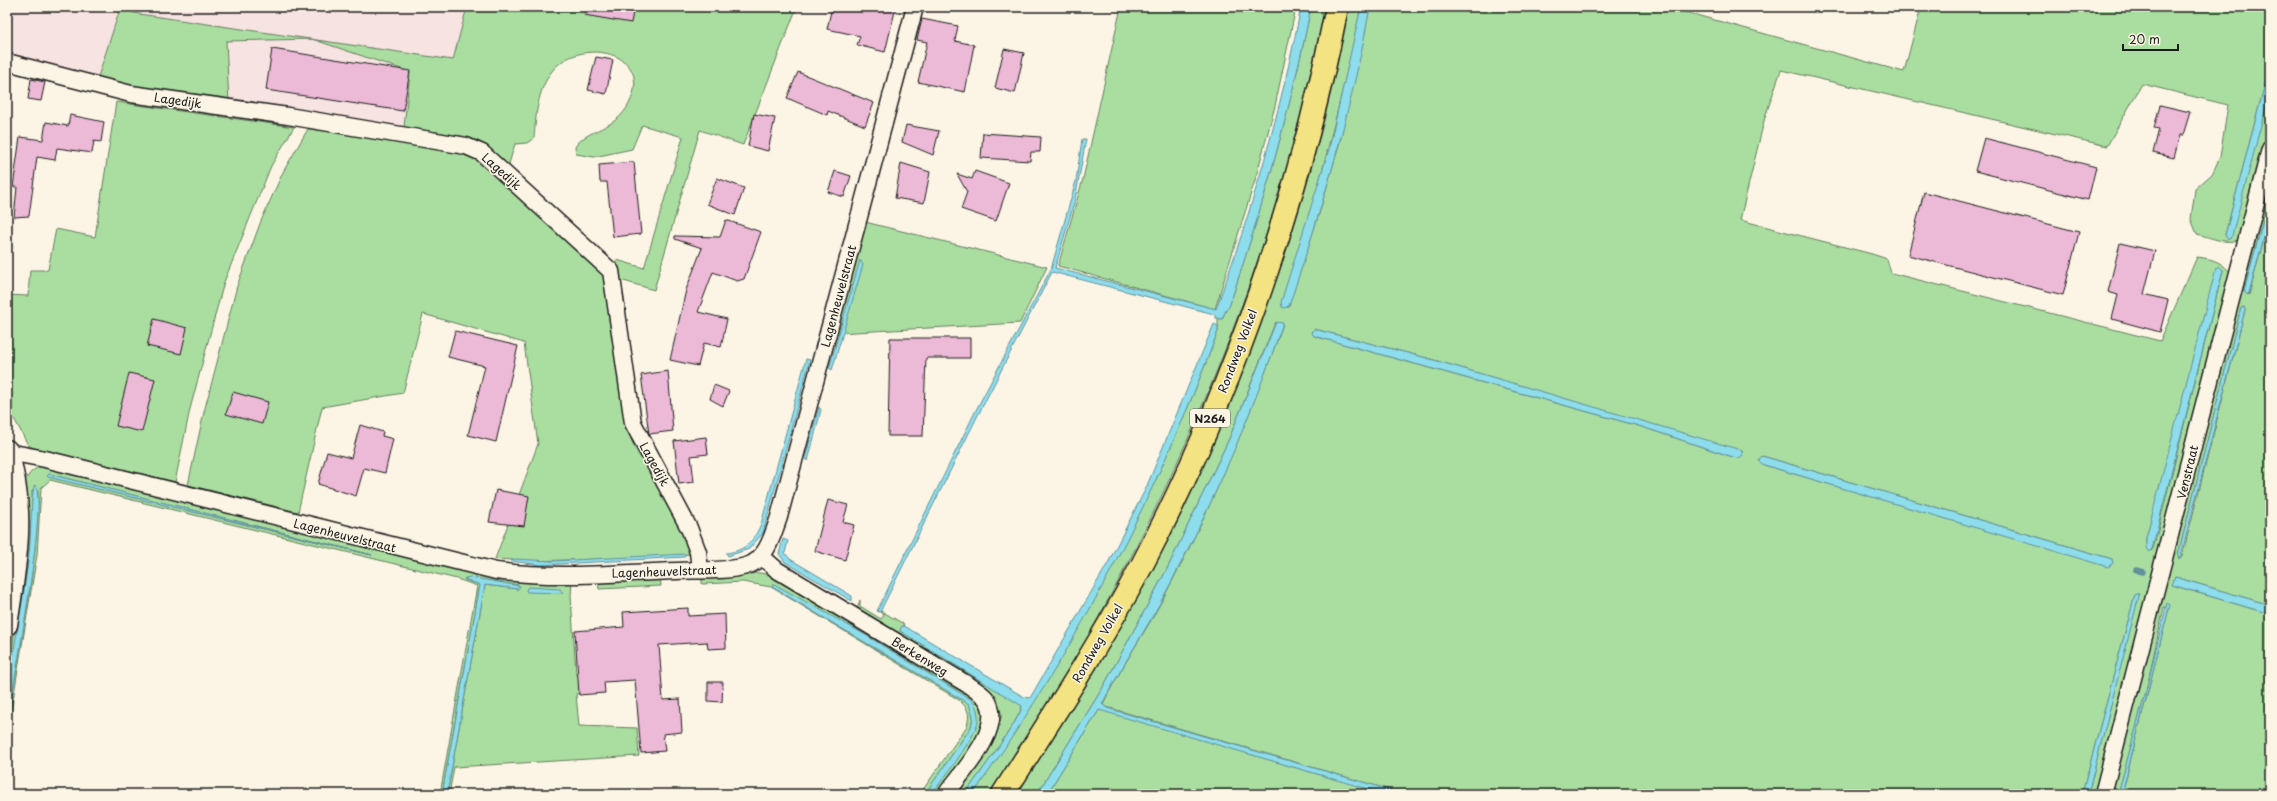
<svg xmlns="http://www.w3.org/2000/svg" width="2277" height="801" font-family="'Playpen Sans',sans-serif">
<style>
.built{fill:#f7e3e1}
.green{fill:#aadea0;stroke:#637d5e;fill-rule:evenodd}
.water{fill:#8eddec;stroke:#609099}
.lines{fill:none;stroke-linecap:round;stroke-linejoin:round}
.stream{stroke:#609099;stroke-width:5.5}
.building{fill:#ecb9d7;stroke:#1c1c1c}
.minor-casing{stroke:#1c1c1c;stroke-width:19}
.tertiary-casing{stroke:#1c1c1c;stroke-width:23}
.primary-casing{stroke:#1c1c1c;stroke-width:25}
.minor{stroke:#fcf5e5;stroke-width:16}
.tertiary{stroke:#fcf5e5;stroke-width:20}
.primary{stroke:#f4e382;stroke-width:22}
.labels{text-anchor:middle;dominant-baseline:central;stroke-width:3;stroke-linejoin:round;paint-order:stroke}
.shield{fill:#fcf5e5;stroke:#5f5d58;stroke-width:1}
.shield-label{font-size:11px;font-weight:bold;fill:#1c1c1c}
.street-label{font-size:12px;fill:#1c1c1c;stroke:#fcf5e5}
</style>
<rect width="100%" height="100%" fill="#fcf5e5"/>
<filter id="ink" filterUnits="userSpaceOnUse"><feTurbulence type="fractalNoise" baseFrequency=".025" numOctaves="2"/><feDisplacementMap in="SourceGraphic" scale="8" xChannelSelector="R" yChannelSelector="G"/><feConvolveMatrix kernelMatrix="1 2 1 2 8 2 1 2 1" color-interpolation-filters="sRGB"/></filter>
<g filter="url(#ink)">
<polygon class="built" points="7,7 476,7 445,148 130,97 7,72"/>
<g class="green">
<path d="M467,7H797L743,145L700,130L654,290L617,279V260L644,268L683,137L642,125L632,149L594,157L576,154L575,147C587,128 615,131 629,104C656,51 579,36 552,71C537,91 536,116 534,138L527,143L515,144L508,167L480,142L468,137L404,127L410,72L312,39L226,41L229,103L97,80L120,9L139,14L453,60Z"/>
<polygon points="1121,7 1296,7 1275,106 1256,177 1215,309 1058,266 1083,179"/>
<path d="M1311,7H1325C1270,291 1151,555 990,794H973C1074,649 1157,496 1218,331V318L1222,319L1226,310L1229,307C1262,208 1291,109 1311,7Z"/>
<path d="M1347,7H1361C1341,108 1311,207 1288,308L1319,214L1340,141L1370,7H1667L1904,72L1921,7H2270V65L2225,235L2230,239L2270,91V135L2243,238C2228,246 2213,238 2197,234L2191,219L2195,189L2212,174L2220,157L2228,105L2142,84L2107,146L1781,70L1765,117L1740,220L1872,254L1887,259L1891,273L2160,341L2197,257C2214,259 2223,262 2233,276L2100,794H2088L2139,594L2135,595L2082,794H1404L1103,706C1102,700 1146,629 1153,617C1205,523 1247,424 1283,324L1275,323L1229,439L1167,569L1102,689L1037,794H1014L1093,673L1161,547ZM2223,270L2153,549L2151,551L2146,544V538ZM1314,329L1427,358L1743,452L1739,458L1733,457L1639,426L1314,336L1311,332ZM1762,456L2112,559L2111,565L2108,566L1764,465Z"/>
<polygon points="116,102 294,127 271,166 224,282 190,409 175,482 34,448 28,445 7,405 7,295 28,296 30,270 48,270 56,229 95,237"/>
<path d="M308,129L382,138L474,153L605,266L606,287L631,439C638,459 653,473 664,491C677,510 683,532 691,554L642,558L530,561L495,559L538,444L524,343L423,314L403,393L322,407L298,512L188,485L204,412L237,286L261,221L283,172Z"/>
<path d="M2270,169V195L2244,291L2249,295L2270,215V605L2175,577V586L2270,614V794H2122L2169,608L2164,607L2146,691L2118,794H2108ZM2244,307L2245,310L2182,557L2179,559L2178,555L2241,308Z"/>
<polygon points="865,222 1047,267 1020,323 837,333"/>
<path d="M43,464L572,580L571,596L576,674H580L581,693L576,694L579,726L637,728L639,756L454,767L449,794H447L485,585L518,589V585L465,578V580L480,585L442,794H440L477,586L457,579L50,480L41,488L37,555L7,736V725C19,647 38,569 38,490L32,491C33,561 18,630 7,699V677L18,608L26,493L25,480L32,471ZM49,474L372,555L49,477L47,476Z"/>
<path d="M760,573L771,575L981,700L987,726L942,794H932L957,759L977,726V710L956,690L774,584L773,587L969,704L973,716L971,727L925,794H920L967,726C970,714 969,709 959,700L771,587L743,582L702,584V575Z"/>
<polygon points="660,577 661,586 599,589 598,579"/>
<path d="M860,600V606L881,619L884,615L880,612L881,611L904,624L900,631L1022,705C1022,717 974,781 965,794H951L996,731L1002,715L996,700L856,613Z"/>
<polygon points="1099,710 1102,710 1385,794 1047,794"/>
</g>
<g class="water">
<path d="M1301,7H1311C1291,109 1262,208 1229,307L1226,310L1222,319L1216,318L1214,314L1052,272L977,417L880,612L877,611L977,408L1051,269L1076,181L1082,139H1086L1075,200L1055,268L1216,309C1252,210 1281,110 1301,7Z"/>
<path d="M1361,7H1370C1352,109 1322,208 1289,306L1284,308L1282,307L1281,302L1329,149Z"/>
<polygon points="2270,65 2270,91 2232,236 2228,240 2225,235 2227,228"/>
<polygon points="2270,195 2270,215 2249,293 2247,295 2244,291"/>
<polygon points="860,260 863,265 832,370 829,368"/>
<polygon points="2219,266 2223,270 2152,549 2149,552 2146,548 2146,538 2216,268"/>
<polygon points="2244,307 2245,310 2180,559 2178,555 2241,308"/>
<path d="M1276,322L1283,323C1254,408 1219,490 1178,569C1155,616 1126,659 1102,704L1107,708L1404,794H1385L1099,710L1047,794H1037L1102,689L1167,569L1229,439Z"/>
<path d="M1214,324L1218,326V331C1157,495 1075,651 973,794H965C974,781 1022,717 1022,706L900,631L901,627L904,626L1024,697L1030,698L1108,563L1146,488Z"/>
<polygon points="1314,329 1427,358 1741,450 1743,455 1739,458 1733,457 1639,426 1314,336 1311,332"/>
<path d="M806,359L810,360L763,533L749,549L728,556L726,553C746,551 754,540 761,524Z"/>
<polygon points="819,407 821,410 808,461 805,458"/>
<polygon points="1762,456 2112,559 2113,563 2108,567 1764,465 1758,461"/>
<polygon points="49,474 372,555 48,477 47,476"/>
<path d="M35,485C49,502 12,692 7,725C7,663 25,603 30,542C31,532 31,489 35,485Z"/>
<polygon points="783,539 788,541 785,553 790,559 852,596 852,601 785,562 779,554"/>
<polygon points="686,554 684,557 541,565 511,561 514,559 552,561"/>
<polygon points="469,577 520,586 518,589 485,585 447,794 442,794 480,585 464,579"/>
<polygon points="2175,577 2270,605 2270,614 2172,585"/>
<path d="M774,584L862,633L972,700C976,706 979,714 978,721C976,737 943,779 932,794H925L971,727L973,716L969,704L772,587Z"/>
<polygon points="528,587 560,589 563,593 527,592 526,590"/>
<polygon points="2137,593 2139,596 2088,794 2082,794 2135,595"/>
<polygon points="2167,603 2170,605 2169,608 2126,777 2122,794 2118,794 2146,691"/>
</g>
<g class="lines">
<polyline class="stream" points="2136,570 2143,572"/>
</g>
<g class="building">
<polygon points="585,7 634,7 631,23 584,15"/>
<polygon points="832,7 896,7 885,52 857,45 860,36 827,29"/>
<polygon points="922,19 958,26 955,41 974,45 965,92 918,82 927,42 917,40"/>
<polygon points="272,49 410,71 403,111 266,90"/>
<polygon points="1004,49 1024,53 1015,93 995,88"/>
<polygon points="596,57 613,60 606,94 588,90"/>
<polygon points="798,72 874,103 865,126 828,111 827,115 787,98"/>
<polygon points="31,79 45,82 41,101 28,99"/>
<polygon points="2160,105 2190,112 2183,135 2180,135 2174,158 2153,153 2159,129 2154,128"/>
<polygon points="754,114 775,118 768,151 748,146"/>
<polygon points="70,115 104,122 101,142 94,141 92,153 57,148 55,160 37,157 29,216 14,217 17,187 13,187 20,137 43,140 46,122 68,126"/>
<polygon points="906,125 939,131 933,155 902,142"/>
<polygon points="983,133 1041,137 1040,152 1031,152 1030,161 981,158"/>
<polygon points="1984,138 2096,167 2088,200 1975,171"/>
<polygon points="634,162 641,234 613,237 607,182 600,182 599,165"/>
<polygon points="901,163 930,172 924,203 895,198"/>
<polygon points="835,171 851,176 844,197 828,192"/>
<polygon points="975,171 1009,183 996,221 961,209 967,192 957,174 972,179"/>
<polygon points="717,178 744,188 735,215 707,204"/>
<polygon points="1924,192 2079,232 2063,295 1908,255"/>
<polygon points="726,220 761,232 744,279 737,281 713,272 698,312 727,319 721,347 704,343 698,366 670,360 686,290 702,248 675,239 675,236 720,237"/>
<polygon points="2120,243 2155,251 2144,294 2168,300 2160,332 2112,319 2118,295 2108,292"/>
<polygon points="154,319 187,328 181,354 147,346"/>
<polygon points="455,331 518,346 496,442 468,435 485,366 448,357"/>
<polygon points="890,338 970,338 970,358 926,358 923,436 888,436"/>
<polygon points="668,371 673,431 649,434 641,375"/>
<polygon points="129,373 155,379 142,432 116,426"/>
<polygon points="714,385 729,391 723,406 710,399"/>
<polygon points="233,392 268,402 262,424 226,414"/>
<polygon points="360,425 383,432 382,436 393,439 385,473 364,468 356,496 318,484 327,452 351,458"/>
<polygon points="706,437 708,454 691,456 694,482 679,484 674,441"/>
<polygon points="496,490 529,496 524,526 489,522"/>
<polygon points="828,500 848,505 843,522 854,525 845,560 815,551"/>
<polygon points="688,608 688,616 725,614 726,648 708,649 707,642 659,645 663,700 680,699 682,732 663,734 665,751 641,753 635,680 604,682 605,693 579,695 575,631 624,627 623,612"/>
<polygon points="708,682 723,682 722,702 708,701"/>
</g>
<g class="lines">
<g class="minor-casing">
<g id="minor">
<polyline points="7,62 131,94 288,116 466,146 482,153 611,271 633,423 689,528 698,552 700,570"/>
<path d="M8,452L45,459L496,571C555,579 616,573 676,571C695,570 732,572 749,565C767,558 773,534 779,517L915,7"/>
<path d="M761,556L777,570L970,686C975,690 983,694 987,700C1005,728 962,772 946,794"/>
<polyline points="2103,794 2270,149"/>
</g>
</g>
<g class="tertiary-casing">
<path id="tertiary" d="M7,450C27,507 16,567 7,625"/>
</g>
<g class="primary-casing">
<path id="primary" d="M1003,794C1051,719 1100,644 1142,565C1232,395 1300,196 1337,7"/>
</g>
<use href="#minor" class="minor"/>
<use href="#tertiary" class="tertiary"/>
<use href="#primary" class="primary"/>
</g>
</g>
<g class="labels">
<rect class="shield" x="1190" y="409" width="40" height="18" rx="3"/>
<g class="shield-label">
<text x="1210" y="418">N264</text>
</g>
<g class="street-label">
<text transform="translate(178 100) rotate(8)">Lagedijk</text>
<text transform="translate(502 171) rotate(42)">Lagedijk</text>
<text transform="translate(838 296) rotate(-75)">Lagenheuvelstraat</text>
<text transform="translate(1237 351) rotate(-69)">Rondweg Volkel</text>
<text transform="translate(655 464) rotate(61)">Lagedijk</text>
<text transform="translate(2187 472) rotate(-76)">Venstraat</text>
<text transform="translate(345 535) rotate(14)">Lagenheuvelstraat</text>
<text transform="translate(664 571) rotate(-2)">Lagenheuvelstraat</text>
<text transform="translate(1097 643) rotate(-60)">Rondweg Volkel</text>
<text transform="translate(920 656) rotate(31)">Berkenweg</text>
</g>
</g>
<rect width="2277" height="801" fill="none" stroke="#fcf5e5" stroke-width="24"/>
<rect x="12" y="12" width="2253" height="777" fill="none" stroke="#1c1c1c" stroke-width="1.5" filter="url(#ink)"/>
<path d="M2123 44v6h55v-6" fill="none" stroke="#1c1c1c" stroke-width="2"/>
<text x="2129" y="44" font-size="12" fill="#1c1c1c" stroke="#fcf5e5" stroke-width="3" paint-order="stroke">20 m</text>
</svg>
